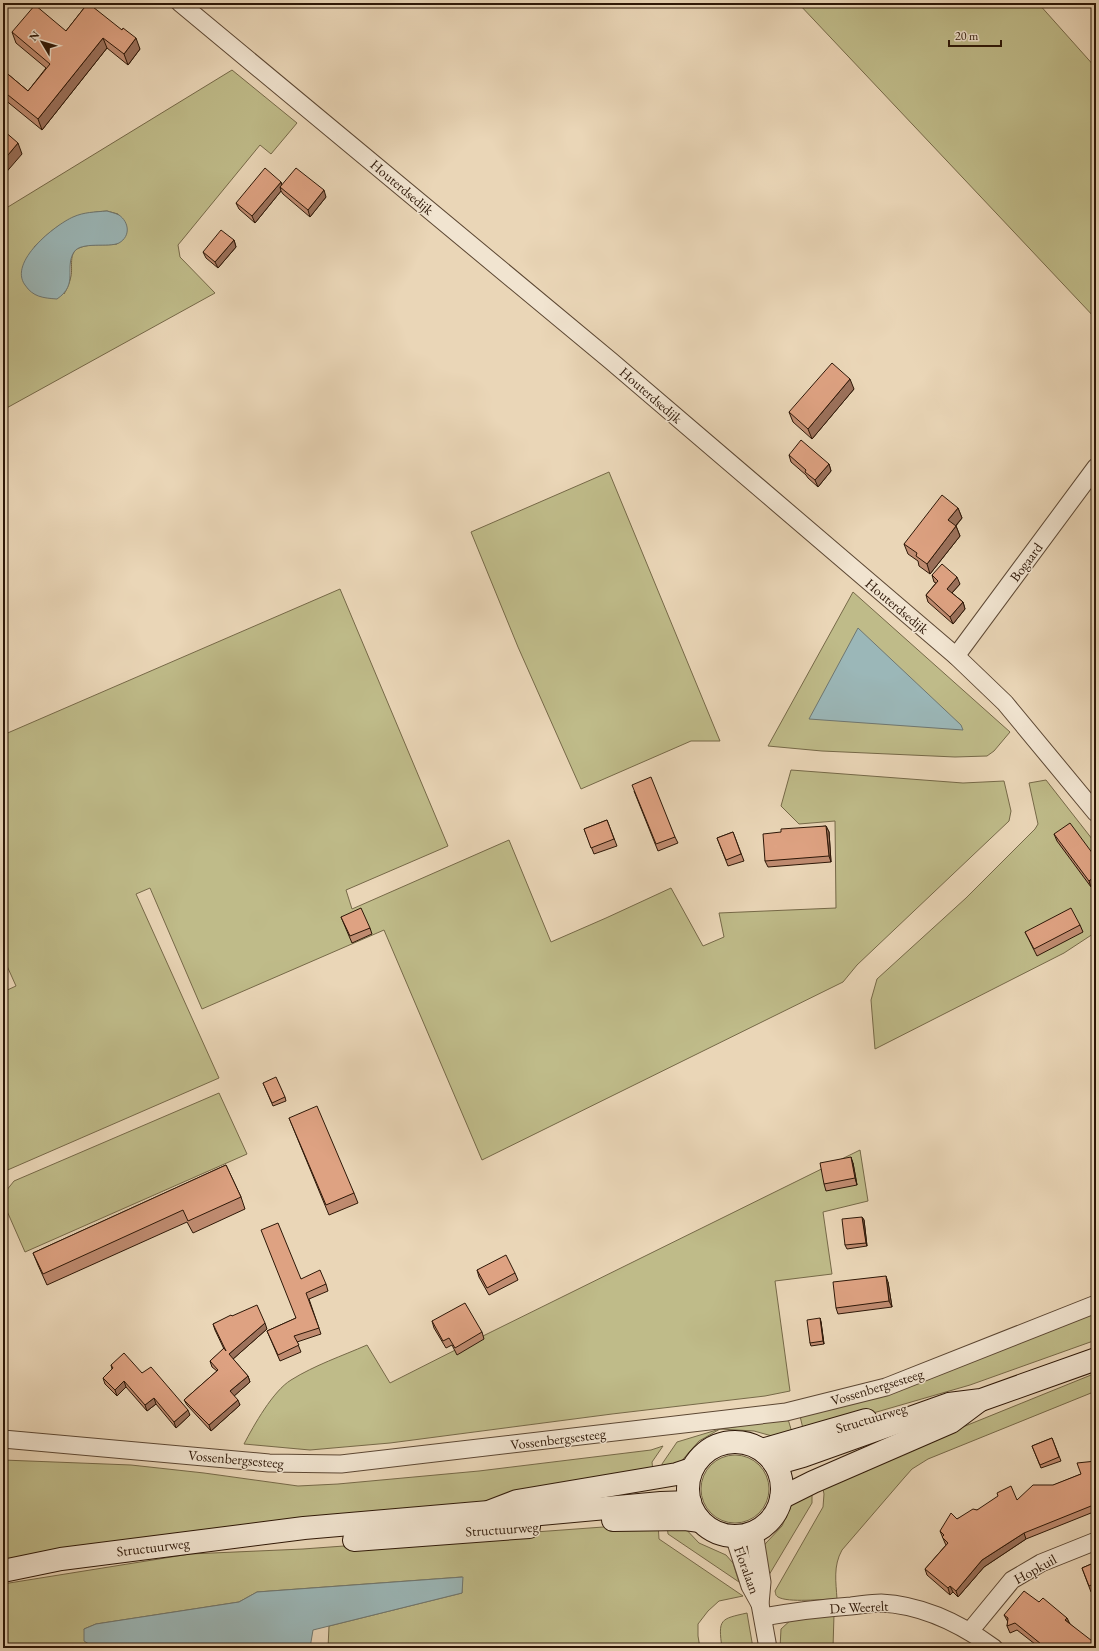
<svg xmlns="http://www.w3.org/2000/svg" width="1099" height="1651" font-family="'EB Garamond',serif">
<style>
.green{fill:#bfbb89;stroke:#766948;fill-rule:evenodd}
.water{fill:#9bb7b8;stroke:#6f7771}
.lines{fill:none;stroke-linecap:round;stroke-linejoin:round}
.minor-casing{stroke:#5c4733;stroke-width:19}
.secondary-casing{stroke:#2d1707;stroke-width:24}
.minor{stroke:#f1e4d0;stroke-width:17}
.secondary{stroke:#f1e4d0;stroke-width:22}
.wall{fill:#bf8b70;stroke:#2d1707}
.shaded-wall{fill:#9b715b;stroke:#2d1707}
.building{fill:#dea282;stroke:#2d1707}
.labels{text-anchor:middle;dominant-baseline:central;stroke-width:3;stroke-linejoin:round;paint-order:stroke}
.street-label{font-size:14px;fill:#2d1707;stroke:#f1e4d0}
</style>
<rect width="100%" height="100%" fill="#ead6b7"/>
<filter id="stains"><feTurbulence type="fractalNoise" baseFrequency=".005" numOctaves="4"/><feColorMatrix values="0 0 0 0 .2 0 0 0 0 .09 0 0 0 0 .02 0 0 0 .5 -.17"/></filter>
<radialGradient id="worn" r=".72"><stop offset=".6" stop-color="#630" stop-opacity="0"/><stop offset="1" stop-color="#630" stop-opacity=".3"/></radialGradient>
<g class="green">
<polygon points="798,3 1038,3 1096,68 1096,319"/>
<path d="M232,70L297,123L271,154L260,145L178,245L180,257L215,293L3,410V210ZM107,211L118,214L117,244C105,246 90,243 79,248C68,252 73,268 71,276C70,282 67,289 64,294L34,247C57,224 74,213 107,211Z"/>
<polygon points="609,472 720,741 691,741 581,789 518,647 471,532"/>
<polygon points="340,589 448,846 346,890 352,909 509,840 551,942 606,918 671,888 703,946 724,937 719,913 836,908 835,821 799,824 781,806 791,770 963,783 1004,781 1011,811 1009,821 857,965 843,982 482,1160 384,930 202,1009 150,888 136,894 219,1078 3,1172 3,992 16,986 3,957 3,735"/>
<polygon points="853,592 1010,732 994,751 987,756 955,757 822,751 768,746"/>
<polygon points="1046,780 1096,844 1096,932 1064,953 875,1049 871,1000 877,979 966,898 1035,829 1038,824 1029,783"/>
<polygon points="219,1093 247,1154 25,1252 3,1202 6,1191 14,1181"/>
<path d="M860,1150L868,1201L823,1212L832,1274L775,1281L790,1391L765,1396L612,1414L390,1443L310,1450L244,1444C254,1425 273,1391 291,1380C315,1365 342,1356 367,1345L390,1383L483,1336Z"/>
<polygon points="1096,1310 1096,1340 970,1385 804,1433 800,1416"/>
<path d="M1096,1373V1391L928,1459L912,1469L904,1478L842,1550C833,1566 836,1582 837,1599C823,1599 788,1603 778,1597C775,1595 776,1594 775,1591L823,1507L824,1494L822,1484Z"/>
<polygon points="788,1419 793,1436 772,1436 754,1431 720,1429 699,1441 677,1466 662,1471 662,1464 677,1442 720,1429"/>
<polygon points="663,1446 652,1462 653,1472 493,1502 3,1562 3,1460 131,1465 204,1473 298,1486 338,1484 479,1471 651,1450"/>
<circle cx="735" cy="1489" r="34"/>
<polygon points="811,1487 812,1495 812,1503 766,1580 761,1550 766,1543 782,1526 792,1504"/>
<polygon points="658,1523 659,1539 743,1596 719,1601 708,1611 698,1624 698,1636 700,1648 328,1648 329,1626 462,1593 462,1577 257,1592 239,1602 96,1624 84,1629 92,1646 172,1648 3,1648 3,1584 190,1554 303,1549"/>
<polygon points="667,1525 682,1525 699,1543 726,1555 733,1563 739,1582 668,1534"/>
<path d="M747,1613L753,1648H722C718,1619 720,1619 747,1613Z"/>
<polygon points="834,1614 833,1648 780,1648 781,1629 793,1618"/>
</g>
<g class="water">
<path d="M107,211C110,212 115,213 119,215C129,222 131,236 119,243C109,248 81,241 74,252C64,268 79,284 57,299C43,298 33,297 25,285C8,262 55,225 73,217C84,212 95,212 107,211Z"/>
<polygon points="858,628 961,725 963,730 809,719"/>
<polygon points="463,1577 462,1593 313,1630 310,1648 172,1648 92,1646 84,1641 84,1629 96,1624 239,1602 257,1592"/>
</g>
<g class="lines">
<g class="minor-casing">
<g id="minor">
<polyline points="180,3 611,361 956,656 1005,703 1096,813"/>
<polyline points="956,656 1096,467"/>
<polyline points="3,1439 269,1463 341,1464 786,1412 886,1387 1096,1304"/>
<polyline points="754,1532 762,1582 760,1604 768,1648"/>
<polyline points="734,1536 750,1586 760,1604"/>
<path d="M763,1617C792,1612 821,1608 851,1606C861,1605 871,1603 881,1603C923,1605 961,1624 994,1648"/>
<polyline points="970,1631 1012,1580 1041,1563 1096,1541"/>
</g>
</g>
<g class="secondary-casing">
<g id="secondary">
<circle cx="735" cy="1489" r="47"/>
<polyline points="762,1450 866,1420"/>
<polyline points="775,1464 803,1456 949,1404 981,1400 1096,1359"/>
<polyline points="781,1498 813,1482 951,1422 979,1401"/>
<polyline points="491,1511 517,1501 677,1474 692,1469"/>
<polyline points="613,1520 685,1519 700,1521"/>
<polyline points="354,1540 529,1527"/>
<polyline points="3,1571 61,1559 304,1528 489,1512 519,1516 661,1503 690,1502"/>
</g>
</g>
<use href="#minor" class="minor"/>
<use href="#secondary" class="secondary"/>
</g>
<g class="wall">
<polygon points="88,3 140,49 128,65 107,48 42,130 4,99 3,100 3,70 28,91 46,68 16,43 12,32 66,31"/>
<polygon points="281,182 282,185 326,197 310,217 283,194 281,191 255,223 239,209 236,203"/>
<polygon points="234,240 236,247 218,268 206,258 203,252"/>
<polygon points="854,389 812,439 793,422 789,412"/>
<polygon points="789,455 829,464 831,471 818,487 808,478 806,475 791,462"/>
<polygon points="958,508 962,518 956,526 960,536 930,574 919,566 918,561 908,554 904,544"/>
<polygon points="932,575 960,584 952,593 963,602 965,609 953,624 928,602 926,595 936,583 934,582"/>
<polygon points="634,791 675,837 678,843 658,851"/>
<polygon points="607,820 617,846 594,854 584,829"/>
<polygon points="826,826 829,832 831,862 768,867 765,861 781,832"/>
<polygon points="733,832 744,861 728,866 717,838"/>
<polygon points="1054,834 1096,858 1096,884 1091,887 1057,841"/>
<polygon points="341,917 370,928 372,934 352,943"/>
<polygon points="1080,925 1083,932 1037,956 1025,932"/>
<polygon points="263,1083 285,1097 286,1101 273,1106"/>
<polygon points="289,1118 354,1193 358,1203 329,1215"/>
<polygon points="853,1163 857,1185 826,1191 824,1184"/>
<polygon points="226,1165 241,1197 245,1209 193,1233 187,1222 47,1285 38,1265 33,1253"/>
<polygon points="862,1217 864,1220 867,1246 847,1249 845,1245"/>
<polygon points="477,1270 515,1273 518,1280 489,1295 479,1277"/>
<polygon points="301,1279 326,1284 328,1291 309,1299 321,1334 297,1342 301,1352 280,1361 267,1331 296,1318"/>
<polygon points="888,1282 892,1307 838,1314 836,1308"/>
<polygon points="232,1316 267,1329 233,1359 248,1376 250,1382 234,1396 240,1405 211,1431 187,1405 184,1400 217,1371 212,1367 210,1361 224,1349 215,1330 213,1324"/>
<polygon points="820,1318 821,1322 824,1344 811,1346 810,1343"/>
<polygon points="432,1321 482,1332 484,1339 457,1355 452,1345 446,1348 434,1328"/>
<polygon points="111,1365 142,1373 190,1415 176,1428 156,1404 147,1411 126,1387 117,1396 105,1384 103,1378 112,1369"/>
<polygon points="1052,1438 1061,1461 1041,1468 1032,1446"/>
<polygon points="1096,1461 1096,1511 1026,1539 984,1567 958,1597 953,1592 950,1595 927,1575 925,1569 946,1545 945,1543 940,1531 957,1519 977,1510 1017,1500 1081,1474"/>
<polygon points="1096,1562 1096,1590 1091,1592 1082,1568"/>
<polygon points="1039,1602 1067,1618 1069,1623 1096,1648 1040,1648 1017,1630 1010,1633 1007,1626 1008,1622 1004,1615"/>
</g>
<g class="shaded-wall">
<polygon points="103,38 107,48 42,130 38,119"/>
<polygon points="136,38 140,49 128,65 124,54"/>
<polygon points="18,143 22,154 3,176 3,161"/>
<polygon points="281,182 283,189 280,187 281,191 255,223 252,216"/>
<polygon points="324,190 326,197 310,217 308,210"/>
<polygon points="234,240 236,247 218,268 215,262"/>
<polygon points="850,379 854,389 812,439 808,429"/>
<polygon points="829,464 831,471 818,487 815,480"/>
<polygon points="958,508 962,518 952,530 948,520"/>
<polygon points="956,526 960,536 930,574 927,564"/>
<polygon points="957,577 960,584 950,595 947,589"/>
<polygon points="963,602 965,609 953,624 950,617"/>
<polygon points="826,826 829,832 831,862 829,856"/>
<polygon points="1096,875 1096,884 1091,887 1089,881"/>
<polygon points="851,1157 853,1163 857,1185 855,1178"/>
<polygon points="862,1217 864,1220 867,1246 866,1243"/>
<polygon points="886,1276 888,1282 892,1307 889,1301"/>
<polygon points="820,1318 821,1322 824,1344 823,1341"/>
<polygon points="265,1323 267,1329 232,1360 229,1354"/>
<polygon points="248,1376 250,1382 233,1397 230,1391"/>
<polygon points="124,1381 126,1387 117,1396 115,1390"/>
<polygon points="154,1398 156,1404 147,1411 145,1405"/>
<polygon points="238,1400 240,1405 211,1431 209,1425"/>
<polygon points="188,1410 190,1415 176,1428 174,1422"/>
<polygon points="1024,1533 1026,1539 984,1567 958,1597 956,1591 982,1560"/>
<polygon points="950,1586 953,1592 950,1595 948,1588"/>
<polygon points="1067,1618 1070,1624 1065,1620"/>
<polygon points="1053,1644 1054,1648 1049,1648"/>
</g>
<g class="building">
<polygon points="88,3 122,30 123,28 136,38 124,54 103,38 38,119 3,91 3,70 28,91 50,64 12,32 35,5 66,31"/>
<polygon points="3,130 18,143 3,161"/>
<polygon points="265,168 281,182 252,216 236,203"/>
<polygon points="296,168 324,190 308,210 280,187"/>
<polygon points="221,230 234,240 215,262 203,252"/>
<polygon points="832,363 850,379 808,429 789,412"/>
<polygon points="801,440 829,464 815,480 805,472 806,470 789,455"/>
<polygon points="942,495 958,508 948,520 956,526 927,564 916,556 917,553 904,544"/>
<polygon points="942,564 957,577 947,589 963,602 950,617 926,595 938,581 932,575"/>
<polygon points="651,777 675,837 656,844 632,785"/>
<polygon points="607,820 614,839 591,848 584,829"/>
<polygon points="1070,823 1096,858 1096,875 1089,881 1054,834"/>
<polygon points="826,826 829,856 765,861 763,834 781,832 781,829"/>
<polygon points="733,832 741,854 726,860 717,838"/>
<polygon points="361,908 370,928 350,936 341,917"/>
<polygon points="1071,908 1080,925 1034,949 1025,932"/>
<polygon points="276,1077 285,1097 272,1103 263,1083"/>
<polygon points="317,1106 354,1193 326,1205 289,1118"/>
<polygon points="851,1157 855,1178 824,1184 820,1163"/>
<polygon points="226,1165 241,1197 188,1221 183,1210 43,1274 33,1253"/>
<polygon points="862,1217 866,1243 845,1245 842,1219"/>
<polygon points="278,1223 301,1279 320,1270 326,1284 306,1293 319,1328 294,1336 299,1345 278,1355 267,1331 296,1318 261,1230"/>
<polygon points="506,1255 515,1273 487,1288 477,1270"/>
<polygon points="886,1276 889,1301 836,1308 833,1282"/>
<polygon points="465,1303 482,1332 455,1348 449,1338 443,1341 432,1321"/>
<polygon points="257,1305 265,1323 229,1354 248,1376 230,1391 238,1400 209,1425 184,1400 218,1370 210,1361 224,1348 226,1351 213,1324 231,1315 232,1316"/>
<polygon points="820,1318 823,1341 810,1343 807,1320"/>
<polygon points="124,1353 142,1373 151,1367 188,1410 174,1422 154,1398 145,1405 124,1381 115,1390 103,1378 113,1368 111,1365"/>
<polygon points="1052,1438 1059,1457 1040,1465 1032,1446"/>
<polygon points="1096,1461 1096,1504 1024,1533 982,1560 956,1591 950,1586 948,1588 925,1569 948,1543 942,1537 944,1535 940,1531 951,1513 957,1519 973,1509 977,1510 998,1496 997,1493 1011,1486 1017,1500 1033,1485 1053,1485 1081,1474 1077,1463"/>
<polygon points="1096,1562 1096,1583 1089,1586 1082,1568"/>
<polygon points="1024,1591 1039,1602 1043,1598 1067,1618 1065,1620 1096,1644 1096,1648 1057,1648 1053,1644 1049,1648 1046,1648 1015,1623 1007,1626 1008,1618 1004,1615"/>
</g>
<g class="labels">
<g class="street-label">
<text transform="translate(402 187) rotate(40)">Houterdsedijk</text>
<text transform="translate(651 395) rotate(41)">Houterdsedijk</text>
<text transform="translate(1026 562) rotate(-53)">Bogaard</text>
<text transform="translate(897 606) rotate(40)">Houterdsedijk</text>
<text transform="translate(877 1387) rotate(-17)">Vossenbergsesteeg</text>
<text transform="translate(871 1418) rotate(-17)">Structuurweg</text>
<text transform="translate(558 1439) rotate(-7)">Vossenbergsesteeg</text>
<text transform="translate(236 1459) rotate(5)">Vossenbergsesteeg</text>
<text transform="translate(502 1529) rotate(-4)">Structuurweg</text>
<text transform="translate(153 1547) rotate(-7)">Structuurweg</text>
<text transform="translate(1035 1569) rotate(-29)">Hopkuil</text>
<text transform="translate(747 1570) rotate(70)">Floralaan</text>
<text transform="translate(859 1607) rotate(-3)">De Weerelt</text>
</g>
</g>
<rect width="1099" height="1651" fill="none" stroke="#ead6b7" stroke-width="16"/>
<rect x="4" y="4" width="1091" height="1643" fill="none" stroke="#2d1707" stroke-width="2"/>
<rect x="8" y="8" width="1083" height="1635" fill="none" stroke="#2d1707"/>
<g transform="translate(42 42) rotate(308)" stroke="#f1e4d0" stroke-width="3" paint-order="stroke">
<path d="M0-3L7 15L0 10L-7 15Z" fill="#2d1707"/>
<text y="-6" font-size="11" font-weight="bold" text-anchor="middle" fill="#2d1707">N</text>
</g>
<path d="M949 40v6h52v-6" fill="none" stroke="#2d1707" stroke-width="2"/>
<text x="955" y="40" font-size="12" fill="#2d1707" stroke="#f1e4d0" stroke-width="3" paint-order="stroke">20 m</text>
<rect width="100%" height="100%" filter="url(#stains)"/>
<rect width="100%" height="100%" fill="url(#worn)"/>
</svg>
